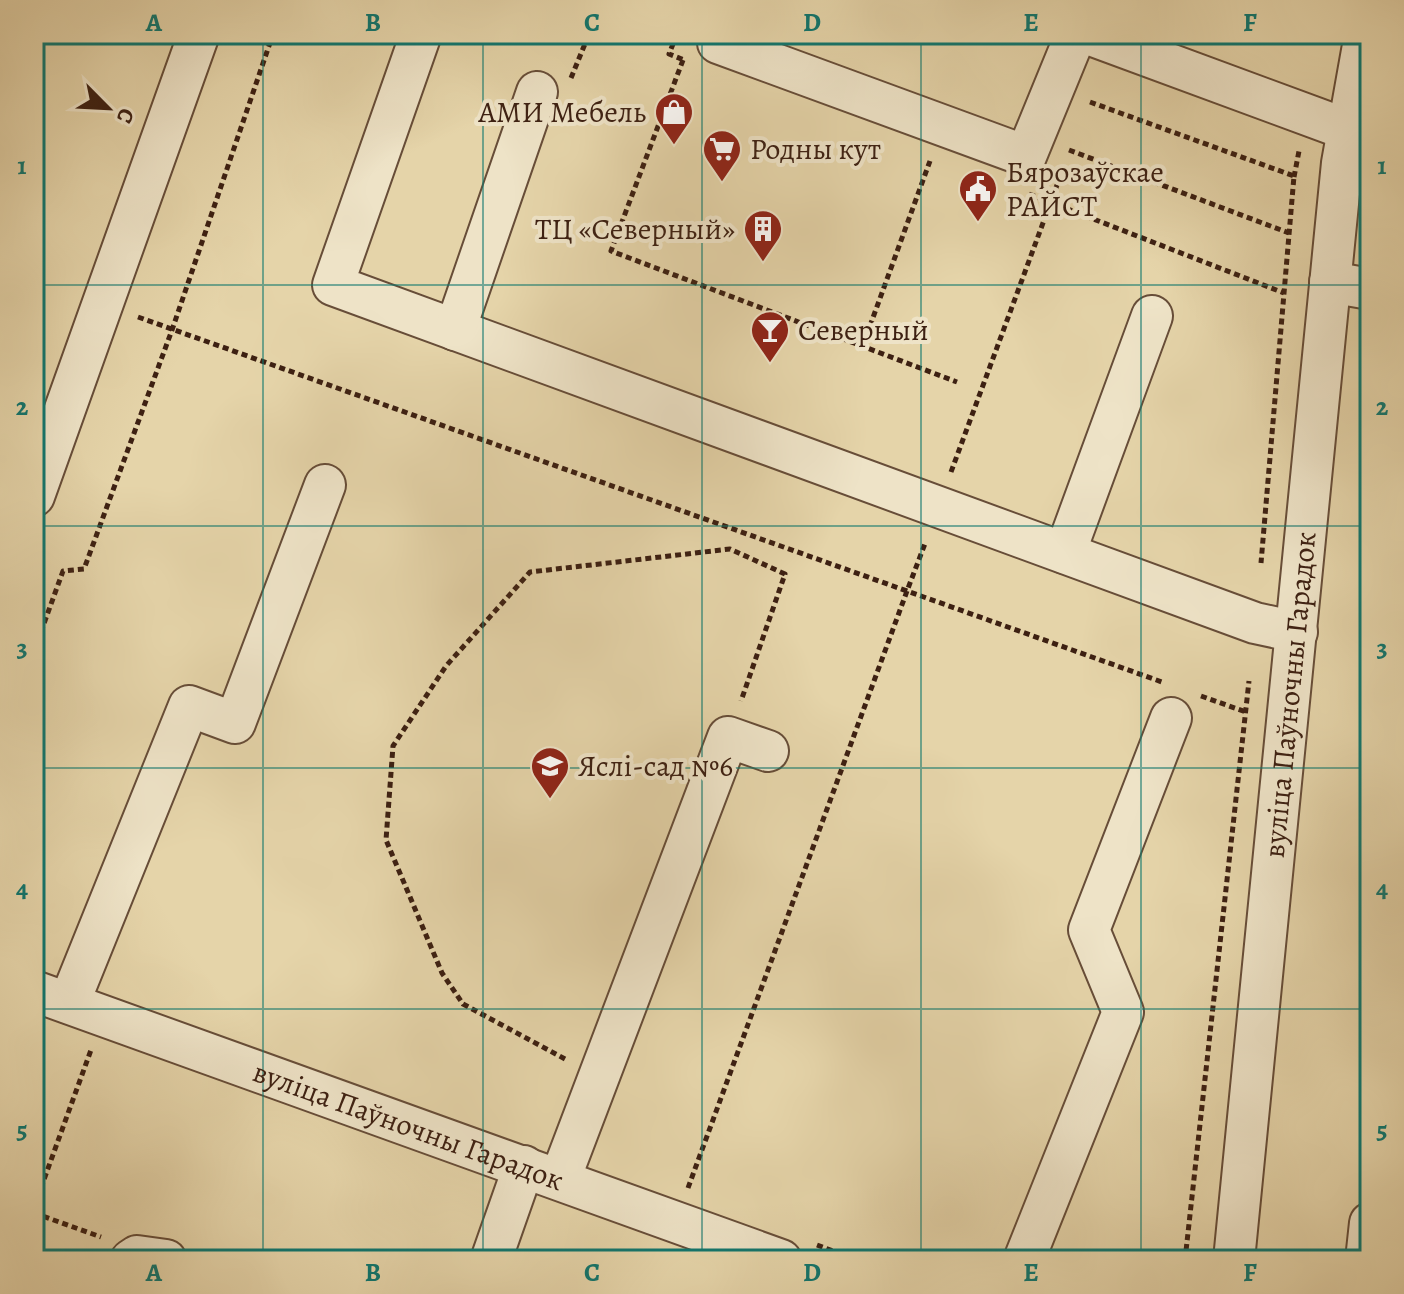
<svg xmlns="http://www.w3.org/2000/svg" width="1404" height="1294" font-family="Alegreya,serif">
<style>
.lines{fill:none;stroke-linecap:round;stroke-linejoin:round}
.minor-casing{stroke:#674d38;stroke-width:44}
.path{stroke:#3d2012;stroke-width:5;stroke-dasharray:6 4;stroke-linecap:butt}
.minor{stroke:#eee3c7;stroke-width:40}
.grid{fill:none;stroke:#0f766e;stroke-width:2;stroke-opacity:0.55}
.labels{text-anchor:middle;dominant-baseline:central;stroke-width:8;stroke-linejoin:round;paint-order:stroke}
.poi-label{font-size:30px;fill:#3d2012;stroke:#eee3c7;text-anchor:start}
.street-label{font-size:30px;fill:#3d2012;stroke:#eee3c7}
.neatline{fill:none;stroke:#0f766e;stroke-width:3}
.grid-label{font-size:26px;text-anchor:middle;font-weight:bold;fill:#0f766e}
</style>
<rect width="100%" height="100%" fill="#e5d4a9"/>
<filter id="stains"><feTurbulence type="fractalNoise" baseFrequency=".0025" numOctaves="4"/><feColorMatrix values="0 0 0 0 .2 0 0 0 0 .09 0 0 0 0 .02 0 0 0 .5 -.17"/></filter>
<radialGradient id="worn" r=".72"><stop offset=".6" stop-color="#630" stop-opacity="0"/><stop offset="1" stop-color="#630" stop-opacity=".3"/></radialGradient>
<g class="lines">
<g class="minor-casing">
<g id="minor">
<polyline points="421,34 333,285 1255,623 1297,632"/>
<polyline points="721,34 718,43 1026,156 1076,34"/>
<polyline points="1088,34 1370,138"/>
<polyline points="1330,282 1370,289"/>
<polyline points="455,330 537,92"/>
<polyline points="34,496 199,34"/>
<polyline points="1065,553 1152,316"/>
<path id="s1" d="M34,991L781,1260"/>
<polyline points="69,1003 189,706 235,723 325,485"/>
<polyline points="560,1179 728,737 768,751"/>
<polyline points="131,1260 137,1256 166,1260"/>
<polyline points="491,1260 524,1166"/>
<polyline points="1024,1260 1123,1012 1089,930 1171,718"/>
<path id="s2" d="M1234,1260L1342,163L1365,34"/>
<polyline points="1366,1260 1370,1223"/>
</g>
</g>
<g class="path">
<polyline points="144,34 157,39"/>
<polyline points="677,34 669,54 684,60"/>
<polyline points="34,40 47,34"/>
<polyline points="683,60 611,251 957,382"/>
<polyline points="571,78 589,34"/>
<polyline points="1090,102 1294,176 1261,563"/>
<polyline points="1069,150 1289,233"/>
<polyline points="1294,177 1299,151"/>
<polyline points="1029,194 1284,293"/>
<polyline points="138,317 907,591 926,541"/>
<polyline points="863,345 930,161"/>
<polyline points="951,472 1060,177"/>
<polyline points="34,651 63,571 84,569 172,330 273,34"/>
<polyline points="1201,696 1246,712"/>
<polyline points="565,1059 463,1004 442,973 386,840 393,746 446,666 530,572 730,549 785,574 741,701"/>
<polyline points="688,1188 907,591 1162,682"/>
<polyline points="34,1207 91,1050"/>
<polyline points="34,1213 101,1237"/>
<polyline points="817,1245 857,1260"/>
<polyline points="1185,1260 1249,681"/>
</g>
<use href="#minor" class="minor"/>
</g>
<path class="grid" d="M263,34V1260M483,34V1260M702,34V1260M921,34V1260M1141,34V1260M34,285H1370M34,526H1370M34,768H1370M34,1009H1370"/>
<defs>
<g id="shop-pin" transform="scale(2)"><path d="M0 17L-7.5 6A9.5 9.5 0 1 1 7.5 6Z" fill="#8f2418" stroke="#eee3c7"/><path d="M-5-2.5h2.3a2.7 3.5 0 0 1 5.4 0H5L5.5 6h-11ZM-1.5-2.5h3a1.5 2.3 0 0 0-3 0Z" fill="#fff"/></g>
<g id="supermarket-pin" transform="scale(2)"><path d="M0 17L-7.5 6A9.5 9.5 0 1 1 7.5 6Z" fill="#8f2418" stroke="#eee3c7"/><path d="M-6-5.5h2.5l.6 2H6L4.5 2H-2.5L-4.4-4H-6ZM-1.5 3.2a1.3 1.3 0 1 0 .1 0ZM3 3.2a1.3 1.3 0 1 0 .1 0Z" fill="#fff"/></g>
<g id="civic-pin" transform="scale(2)"><path d="M0 17L-7.5 6A9.5 9.5 0 1 1 7.5 6Z" fill="#8f2418" stroke="#eee3c7"/><path d="M-.6-6.5H3V-4.5H.6V-3L4-1V1h2V6H-6V1h2V-1L-.6-3ZM-1.2 2.5V6h2.4V2.5Z" fill="#fff"/></g>
<g id="building-pin" transform="scale(2)"><path d="M0 17L-7.5 6A9.5 9.5 0 1 1 7.5 6Z" fill="#8f2418" stroke="#eee3c7"/><path d="M-4-6H4V6H1V3H-1V6H-4ZM-2.5-4.3h1.7v1.8h-1.7ZM.8-4.3h1.7v1.8H.8ZM-2.5-1h1.7V.8h-1.7ZM.8-1h1.7V.8H.8Z" fill="#fff"/></g>
<g id="bar-pin" transform="scale(2)"><path d="M0 17L-7.5 6A9.5 9.5 0 1 1 7.5 6Z" fill="#8f2418" stroke="#eee3c7"/><path d="M-6-5H6L.8 .8V4.5H3.5V6h-7V4.5H-.8V.8Z" fill="#fff"/></g>
<g id="school-pin" transform="scale(2)"><path d="M0 17L-7.5 6A9.5 9.5 0 1 1 7.5 6Z" fill="#8f2418" stroke="#eee3c7"/><path d="M0-5L7-2L0 1L-7-2ZM-4 1L0 2.5L4 1V4Q0 6-4 4Z" fill="#fff"/></g>
</defs>
<g fill-rule="evenodd">
<use href="#shop-pin" x="674" y="112"/>
<use href="#supermarket-pin" x="722" y="149"/>
<use href="#civic-pin" x="978" y="189"/>
<use href="#building-pin" x="763" y="229"/>
<use href="#bar-pin" x="770" y="330"/>
<use href="#school-pin" x="550" y="766"/>
</g>
<g class="labels">
<g class="poi-label">
<text x="646" y="112" text-anchor="end">АМИ Мебель</text>
<text x="750" y="149">Родны кут</text>
<text x="1006" y="172">Бярозаўскае<tspan x="1006" dy="34">РАЙСТ</tspan></text>
<text x="735" y="229" text-anchor="end">ТЦ «Северный»</text>
<text x="798" y="330">Северный</text>
<text x="578" y="766">Яслі-сад №6</text>
</g>
<g class="street-label">
<text stroke="none"><textPath href="#s2" startOffset="568">вуліца Паўночны Гарадок</textPath></text>
<text stroke="none"><textPath href="#s1" startOffset="398">вуліца Паўночны Гарадок</textPath></text>
</g>
</g>
<rect width="1404" height="1294" fill="none" stroke="#e5d4a9" stroke-width="88"/>
<g transform="translate(108 108) rotate(114)" stroke="#eee3c7" stroke-width="6" paint-order="stroke">
<path d="M0-6L14 30L0 20L-14 30Z" fill="#3d2012"/>
<text y="-12" font-size="22" font-weight="bold" text-anchor="middle" fill="#3d2012">С</text>
</g>
<rect x="44" y="44" width="1316" height="1206" class="neatline"/>
<g class="grid-label">
<text x="154" y="31">A</text>
<text x="373" y="31">B</text>
<text x="592" y="31">C</text>
<text x="812" y="31">D</text>
<text x="1031" y="31">E</text>
<text x="1250" y="31">F</text>
<text x="22" y="174">1</text>
<text x="1382" y="174">1</text>
<text x="22" y="415">2</text>
<text x="1382" y="415">2</text>
<text x="22" y="656">3</text>
<text x="1382" y="656">3</text>
<text x="22" y="897">4</text>
<text x="1382" y="897">4</text>
<text x="22" y="1138">5</text>
<text x="1382" y="1138">5</text>
<text x="154" y="1281">A</text>
<text x="373" y="1281">B</text>
<text x="592" y="1281">C</text>
<text x="812" y="1281">D</text>
<text x="1031" y="1281">E</text>
<text x="1250" y="1281">F</text>
</g>
<rect width="100%" height="100%" filter="url(#stains)"/>
<rect width="100%" height="100%" fill="url(#worn)"/>
</svg>
